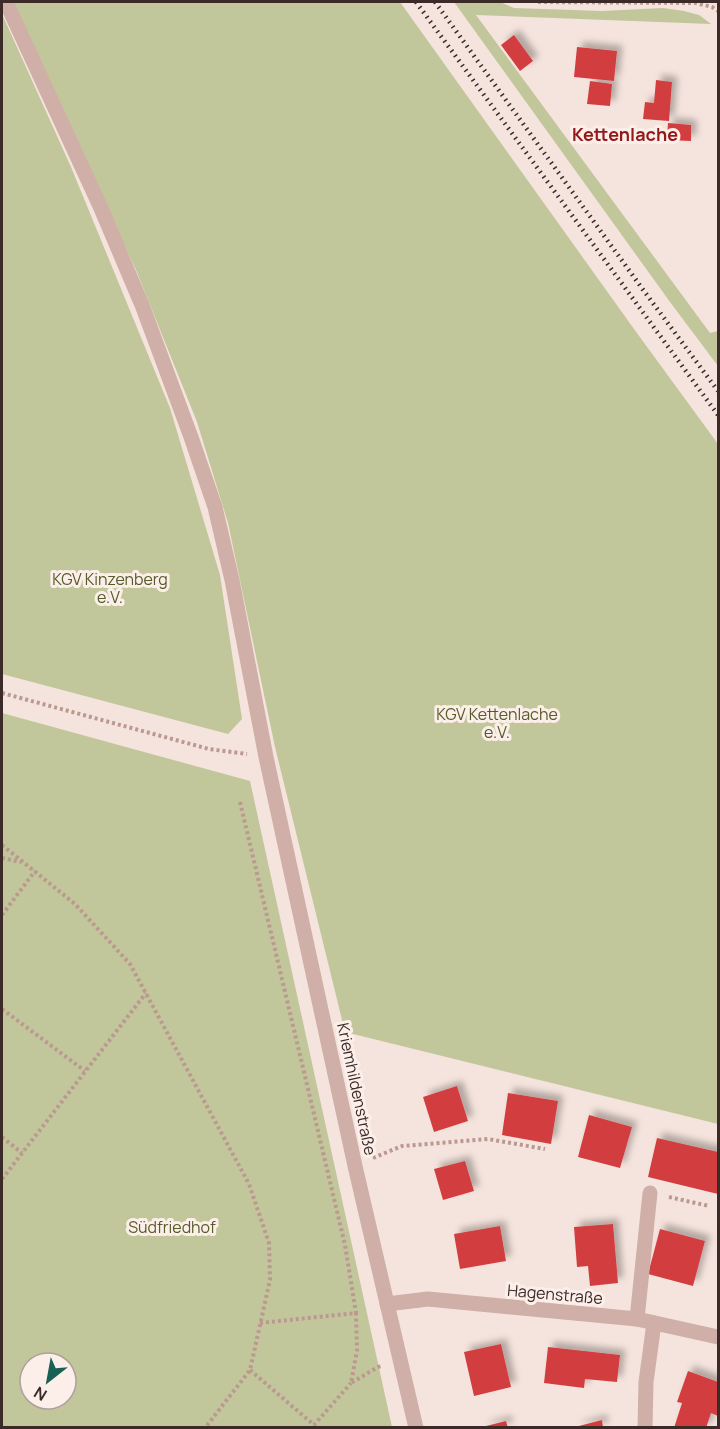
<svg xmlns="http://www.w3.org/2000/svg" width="720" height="1429" font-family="Manrope,sans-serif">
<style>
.green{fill:#c2c69b;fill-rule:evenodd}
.building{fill:#d23e40;filter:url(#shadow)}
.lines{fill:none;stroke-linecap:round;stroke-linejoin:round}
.path{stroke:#bb9991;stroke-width:4;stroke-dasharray:3 3;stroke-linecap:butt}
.minor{stroke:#cfafa7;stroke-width:15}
.rail{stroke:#3b2a28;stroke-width:4.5;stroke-dasharray:1.5 4.5;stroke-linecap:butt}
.labels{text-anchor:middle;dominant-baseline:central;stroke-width:6;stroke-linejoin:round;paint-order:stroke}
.park-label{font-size:16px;fill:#565c29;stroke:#fcefea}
.street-label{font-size:16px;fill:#3b2a28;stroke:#fcefea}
.neighbourhood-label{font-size:18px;font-weight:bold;fill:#92191a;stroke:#fcefea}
</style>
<defs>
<filter id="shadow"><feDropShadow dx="5.5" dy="-5.5" stdDeviation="3" flood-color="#0004"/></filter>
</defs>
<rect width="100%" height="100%" fill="#f5e4dd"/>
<g class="green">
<polygon points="13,2 400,2 634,329 718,444 718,1124 345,1032 275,747 228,523 197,422 136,270 100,194"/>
<polygon points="454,2 500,2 514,8 602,11 663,8 684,11 699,15 711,24 476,15 710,333 718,331 718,366 670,302"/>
<polygon points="2,14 71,167 170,408 220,575 242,719 228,734 2,674"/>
<path d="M2,713L250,781L392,1427H2ZM30,1363H66V1399H30Z"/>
</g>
<g class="building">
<polygon points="514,35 533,61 520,71 501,45"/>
<polygon points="577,47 617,51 614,81 574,77"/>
<polygon points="656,80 672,82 669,121 643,119 645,102 654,103"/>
<polygon points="590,81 612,84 610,106 587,104"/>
<polygon points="668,123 691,125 691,141 667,140"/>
<polygon points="457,1086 468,1121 434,1132 423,1097"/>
<polygon points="508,1093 558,1101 551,1144 502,1135"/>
<polygon points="589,1115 632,1127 620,1168 578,1157"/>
<polygon points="657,1138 718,1152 718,1194 648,1177"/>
<polygon points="465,1161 474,1191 443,1200 434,1169"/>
<polygon points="613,1224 618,1283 590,1286 588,1266 577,1267 574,1227"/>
<polygon points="500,1226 506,1261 460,1269 454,1234"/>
<polygon points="660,1229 705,1241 693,1286 648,1274"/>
<polygon points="501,1344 511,1387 474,1396 464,1352"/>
<polygon points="548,1347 620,1355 617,1382 585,1379 584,1388 544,1383"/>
<polygon points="688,1371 718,1382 718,1416 711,1413 706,1428 674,1428 682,1403 677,1402"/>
<polygon points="602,1420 603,1428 575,1428 575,1427"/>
<polygon points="506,1421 508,1428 482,1428 482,1427"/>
</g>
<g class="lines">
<g class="path">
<polyline points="538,2 696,3 712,7 718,11"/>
<polyline points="2,693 209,749 247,754"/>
<polyline points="240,802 345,1245 356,1313"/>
<polyline points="2,845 75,904 130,964 249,1184 269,1243 270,1280 250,1370 205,1428"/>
<polyline points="2,858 21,862"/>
<polyline points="2,915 35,871"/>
<polyline points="2,1009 85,1071"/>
<polyline points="2,1137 22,1153"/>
<polyline points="373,1158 402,1146 488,1139 545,1149"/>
<polyline points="2,1179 146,993"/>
<polyline points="669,1197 709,1206"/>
<polyline points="260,1323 356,1313 357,1351 351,1383 378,1367 382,1366"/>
<polyline points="250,1370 314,1425 351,1383"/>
</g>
<g class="minor">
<polyline points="6,2 100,206 142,305 191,437 215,507 232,580 266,757 355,1166 416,1428"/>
<polyline points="387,1304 428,1299 637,1319 718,1337"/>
<polyline points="637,1319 650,1193"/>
<polyline points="645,1428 646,1382 654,1323"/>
</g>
<g class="rail">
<polyline points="416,2 718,415"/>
<polyline points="435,2 644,291 718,391"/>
</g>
</g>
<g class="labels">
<g class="park-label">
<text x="110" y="579">KGV Kinzenberg<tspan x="110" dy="18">e.V.</tspan></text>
<text x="497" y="714">KGV Kettenlache<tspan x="497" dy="18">e.V.</tspan></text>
<text x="172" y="1227">Südfriedhof</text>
</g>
<g class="street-label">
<text transform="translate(357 1089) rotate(78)">Kriemhildenstraße</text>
<text transform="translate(555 1294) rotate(5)">Hagenstraße</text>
</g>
<g class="neighbourhood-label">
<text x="625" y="134">Kettenlache</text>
</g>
</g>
<rect width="720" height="1429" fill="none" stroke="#3b2a28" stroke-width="6"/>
<g transform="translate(48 1381) rotate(211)"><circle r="28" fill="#fcefea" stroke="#afa09c" stroke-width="1.5"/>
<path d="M0-4.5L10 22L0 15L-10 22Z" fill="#196154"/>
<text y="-9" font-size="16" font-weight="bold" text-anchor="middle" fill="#3b2a28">N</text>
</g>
</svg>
